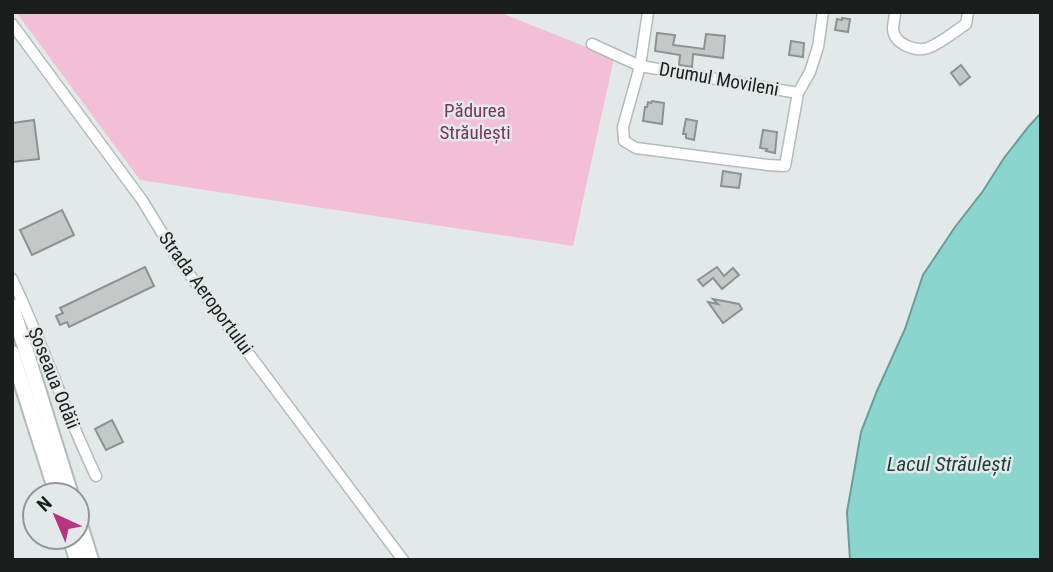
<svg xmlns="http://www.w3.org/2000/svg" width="1053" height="572" font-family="'Roboto Condensed',sans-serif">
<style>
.green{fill:#f2bfd7}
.water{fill:#8ad5cd;stroke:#699e98;stroke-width:2}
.building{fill:#c4c9c8;stroke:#8c9191;stroke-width:2}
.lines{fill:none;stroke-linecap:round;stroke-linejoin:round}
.street-casing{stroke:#b5baba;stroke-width:13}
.primary-casing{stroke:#b5baba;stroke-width:18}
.street{stroke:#fff;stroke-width:10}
.primary{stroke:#fff;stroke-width:14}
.labels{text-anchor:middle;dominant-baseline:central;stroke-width:5;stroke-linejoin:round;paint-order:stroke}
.street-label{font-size:19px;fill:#1c1e1d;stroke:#e3e9e8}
.park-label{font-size:19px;fill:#783459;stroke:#e3e9e8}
.water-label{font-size:21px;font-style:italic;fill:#1b3f3c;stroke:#e3e9e8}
</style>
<rect width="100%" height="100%" fill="#e3e9e8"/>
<polygon class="green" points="16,12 503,12 506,15 614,58 573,246 140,180"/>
<polygon class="water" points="1041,113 1041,560 850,560 847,512 861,432 877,391 905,329 923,275 955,227 983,191 1004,158 1029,126"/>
<g class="building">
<polygon points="842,18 850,19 848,32 835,30 837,19 842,20"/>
<polygon points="657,33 675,35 673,45 704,49 706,34 725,36 723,58 693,54 692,67 679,65 680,55 655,51"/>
<polygon points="791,41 804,43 803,57 789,55"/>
<polygon points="961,65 970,77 960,85 951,73"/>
<polygon points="652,101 664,103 662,124 643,121 645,107 647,107 648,102 651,103"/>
<polygon points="686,119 697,121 694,140 686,138 686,134 683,134"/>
<polygon points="34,120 39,159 12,162 12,123"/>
<polygon points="763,130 777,132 775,153 766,151 767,149 760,148"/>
<polygon points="723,171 741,174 739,188 721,186"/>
<polygon points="62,210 74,235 32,255 20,230"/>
<polygon points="145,267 154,286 69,327 67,322 60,325 56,316 63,313 60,308"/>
<polygon points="717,267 724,276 733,268 739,275 722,289 713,278 703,286 698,280"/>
<polygon points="713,299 739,304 742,309 723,323 708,302 718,304"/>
<polygon points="112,420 123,442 106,450 95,429"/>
</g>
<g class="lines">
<g class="street-casing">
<g id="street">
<polyline points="648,12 640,66 623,127 624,141 636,148 768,165 785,166 798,93 810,72 818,47 823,12"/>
<path d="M895,12C895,17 893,24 893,29C894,44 915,52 928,48C941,43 954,32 966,24L968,12"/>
<polyline points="12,24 142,200 178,259 403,560"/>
<polyline points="592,44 640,66 798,93"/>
<path d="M12,279C43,344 65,412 96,476"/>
</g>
</g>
<g class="primary-casing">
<g id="primary">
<polyline points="12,306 71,495"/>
<polyline points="12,353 57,495"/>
<polyline points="77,515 91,560"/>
<polyline points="70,537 77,560"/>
</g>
</g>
<use href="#street" class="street"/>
<use href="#primary" class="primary"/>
</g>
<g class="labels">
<g class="street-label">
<text transform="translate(719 79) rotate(10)">Drumul Movileni</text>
<text transform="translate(206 293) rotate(54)">Strada Aeroportului</text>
<text transform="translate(54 378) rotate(68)">Șoseaua Odăii</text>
</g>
<g class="park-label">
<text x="475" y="110">Pădurea<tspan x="475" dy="22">Străulești</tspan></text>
</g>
<g class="water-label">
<text x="949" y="464">Lacul Străulești</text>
</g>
</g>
<rect width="1053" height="572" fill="none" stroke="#1c1e1d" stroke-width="28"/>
<g transform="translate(56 516) rotate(316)"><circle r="33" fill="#e3e9e8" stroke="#939897" stroke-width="2"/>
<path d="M0-5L12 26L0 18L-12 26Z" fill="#b53580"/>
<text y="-10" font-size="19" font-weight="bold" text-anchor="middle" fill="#1c1e1d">N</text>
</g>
</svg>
